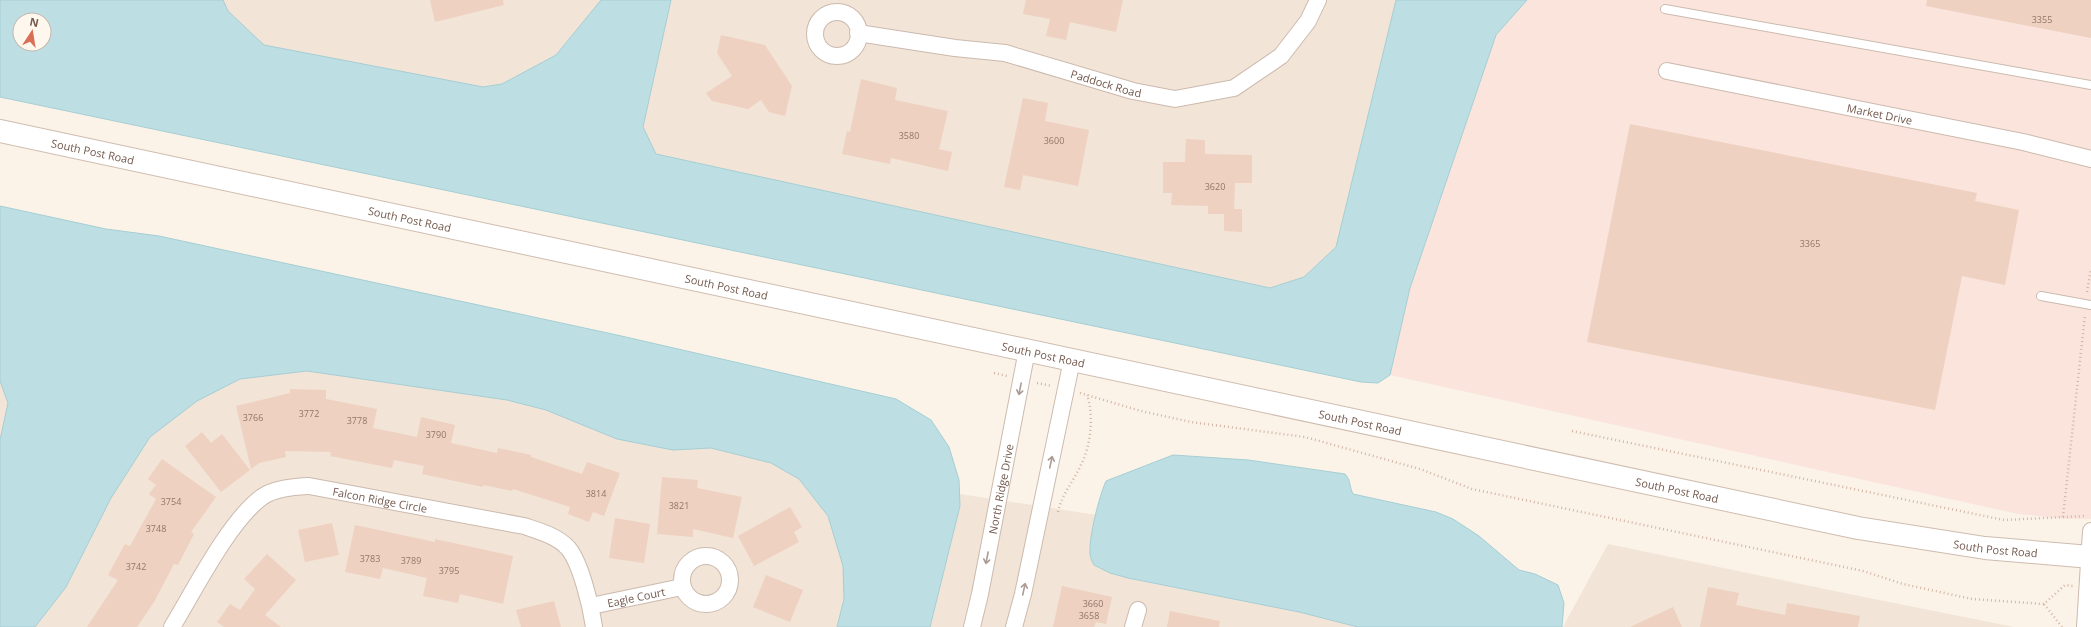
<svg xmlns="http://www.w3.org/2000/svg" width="2091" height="627" font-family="'Open Sans',sans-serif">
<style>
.residential{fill:#f2e4d7;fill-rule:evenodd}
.commercial{fill:#fae4dc}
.water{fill:#bddfe3;stroke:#a5ced4;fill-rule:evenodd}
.building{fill:#eed1c1}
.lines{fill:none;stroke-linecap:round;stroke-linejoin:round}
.lane-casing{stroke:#ccbaae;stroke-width:10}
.street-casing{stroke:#ccbaae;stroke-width:18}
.secondary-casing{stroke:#d0bcaf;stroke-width:24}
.path{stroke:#d3b5a4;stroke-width:2.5;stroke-dasharray:1 3;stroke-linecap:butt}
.lane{stroke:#fff;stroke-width:8}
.street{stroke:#fff;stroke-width:16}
.secondary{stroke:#fff;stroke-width:22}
.oneway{stroke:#ab9b95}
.labels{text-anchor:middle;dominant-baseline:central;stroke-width:3;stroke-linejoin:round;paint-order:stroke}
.number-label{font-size:9px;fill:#92776b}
.street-label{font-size:11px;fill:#73594e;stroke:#fef7ee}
</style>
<rect width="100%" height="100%" fill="#fbf3e8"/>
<g class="residential">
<path d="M0,0H1409L1335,340L0,50ZM20,20H44V44H20Z"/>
<polygon points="0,238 850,477 1181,528 1459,627 0,627"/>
<polygon points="1608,544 1849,594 2014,627 1563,627"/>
</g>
<polygon class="commercial" points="1527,0 2091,0 2091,519 2068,519 2018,514 1390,375 1410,288 1496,35"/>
<g class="water">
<path d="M0,0H223L228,11L264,45L483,87L502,84L556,55L601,0H671L643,127L656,154L1270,288L1304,277L1336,247L1396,0H1527L1496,35L1410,288L1390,375L1378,383L1361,382L0,97ZM20,20H44V44H20Z"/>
<polygon points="0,206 106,229 159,236 617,335 896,399 931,420 949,447 959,480 960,506 930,627 837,627 844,599 843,566 828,516 799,479 771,463 711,448 673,450 617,439 546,410 507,400 307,371 240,379 197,401 150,437 111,498 66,587 35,627 0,627 0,440 8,403 0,381"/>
<path d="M1173,455L1248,460L1345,474C1351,480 1349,486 1353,494L1436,512L1453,519L1479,536L1519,570L1535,574L1558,585L1564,603L1562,627H1358L1299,612L1128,578L1110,573L1094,565C1092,562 1090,557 1090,553C1089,536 1099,497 1106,481Z"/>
</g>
<g class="building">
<polygon points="430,0 503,0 504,5 435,22"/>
<polygon points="1026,0 1123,0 1116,32 1070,22 1066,40 1046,36 1050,19 1023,14"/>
<polygon points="1927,0 2091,0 2091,38 1926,6"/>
<polygon points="721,35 765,45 792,86 785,116 769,112 761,100 748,109 712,101 706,93 732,76 717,53"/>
<polygon points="861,79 897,88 895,100 948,111 939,149 952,152 948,171 891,158 890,164 842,154 847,131 850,132"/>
<polygon points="1023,98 1048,103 1045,121 1089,130 1078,186 1023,175 1020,190 1004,187"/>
<polygon points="1630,124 1977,193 1975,201 2019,210 2005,285 1962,276 1935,410 1587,342"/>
<polygon points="1186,139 1205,140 1205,154 1252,155 1252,183 1235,183 1234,209 1242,209 1242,232 1224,231 1224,214 1208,214 1208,206 1171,205 1172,193 1163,193 1163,162 1185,162"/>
<polygon points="290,389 326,390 326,399 377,409 373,428 417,437 421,417 455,425 451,443 497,453 498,448 531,455 531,457 582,474 587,462 620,473 604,516 593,512 589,522 568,514 570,507 513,489 512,491 483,485 483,487 422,474 424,466 394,460 392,468 330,456 331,452 285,451 286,457 259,463 251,469 236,406 290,393"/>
<polygon points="202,432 211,443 222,434 250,470 221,492 185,446"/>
<polygon points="162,459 216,497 191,532 194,534 178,565 174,564 154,602 137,627 87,627 118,580 108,575 125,544 130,546 156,499 149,494 156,485 148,479"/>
<polygon points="662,477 698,480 697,488 742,497 733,538 693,529 693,537 657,534"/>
<polygon points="790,507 802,527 794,532 799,542 754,566 738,536"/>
<polygon points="615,518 650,524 644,563 609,558"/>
<polygon points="332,523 339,555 305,562 298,530"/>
<polygon points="355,525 435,542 435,539 513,556 503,604 460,594 458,603 423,596 427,578 383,568 380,579 345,572"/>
<polygon points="267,554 296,580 265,615 281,627 224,627 217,622 230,604 240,610 255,589 244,579"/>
<polygon points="766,575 803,590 790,622 753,607"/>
<polygon points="1062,586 1112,597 1106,624 1096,622 1094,627 1053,627"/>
<polygon points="1708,587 1739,593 1736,605 1785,615 1787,603 1860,616 1858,627 1700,627"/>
<polygon points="554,601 561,627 521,627 516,610"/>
<polygon points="1673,607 1682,627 1630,627"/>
<polygon points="1170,611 1220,621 1219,627 1167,627"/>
</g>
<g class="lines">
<g class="lane-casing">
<g id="lane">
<polyline points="1665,9 2091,85"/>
<polyline points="2041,296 2091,305"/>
</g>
</g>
<g class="street-casing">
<g id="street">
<circle cx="837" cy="34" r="22"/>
<path id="s1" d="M858,33L955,48L1005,53L1133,91L1175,99L1234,88L1281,56L1308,21L1318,0"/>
<path id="s2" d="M1667,71L2023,142L2091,159"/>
<circle cx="706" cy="580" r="24"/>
<path id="s3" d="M591,606L682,587"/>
<path id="s4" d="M172,627C194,591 229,521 262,497C275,488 294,487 309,486L524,526C539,531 557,536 568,548C581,563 591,607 594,627"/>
<path id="s5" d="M972,627L980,594L1027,350"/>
<polyline points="1014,627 1023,594 1072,360"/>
<polyline points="1133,627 1138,610"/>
<polyline points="2085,627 2091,531"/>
</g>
</g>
<g class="secondary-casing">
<g id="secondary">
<path id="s6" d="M0,131L1858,528L1985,548L2091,557"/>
</g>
</g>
<g class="path">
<polyline points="2087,292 2091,269"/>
<polyline points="994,373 1007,376"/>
<polyline points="1037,383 1052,386"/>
<polyline points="1080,393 1141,411 1191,422 1305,437 1420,469 1472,489 1863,571 1903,584 1972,599 2044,604"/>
<polyline points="1572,431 2004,520 2085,516"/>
<path d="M1058,512C1062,494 1073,482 1081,465C1091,445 1094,416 1087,395"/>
<polyline points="2063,517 2085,315"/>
<polyline points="2062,627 2044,604 2065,585 2073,586"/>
</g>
<use href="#lane" class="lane"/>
<use href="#street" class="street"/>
<use href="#secondary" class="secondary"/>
</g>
<defs><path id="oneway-shaft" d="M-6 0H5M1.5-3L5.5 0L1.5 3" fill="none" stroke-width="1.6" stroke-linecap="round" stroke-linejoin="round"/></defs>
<g class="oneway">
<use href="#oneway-shaft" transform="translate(1020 389) rotate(101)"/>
<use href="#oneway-shaft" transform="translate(1051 462) rotate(-78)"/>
<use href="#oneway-shaft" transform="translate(987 558) rotate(101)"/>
<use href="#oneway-shaft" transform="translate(1024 589) rotate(-78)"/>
</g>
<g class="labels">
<g class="number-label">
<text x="2042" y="19">3355</text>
<text x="909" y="135">3580</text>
<text x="1054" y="140">3600</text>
<text x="1215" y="186">3620</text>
<text x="1810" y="243">3365</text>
<text x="309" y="413">3772</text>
<text x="253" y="417">3766</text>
<text x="357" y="420">3778</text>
<text x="436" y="434">3790</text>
<text x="596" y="493">3814</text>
<text x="171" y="501">3754</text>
<text x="679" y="505">3821</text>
<text x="156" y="528">3748</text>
<text x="370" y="558">3783</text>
<text x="411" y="560">3789</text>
<text x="136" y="566">3742</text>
<text x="449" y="570">3795</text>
<text x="1093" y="603">3660</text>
<text x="1089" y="615">3658</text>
</g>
<g class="street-label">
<text stroke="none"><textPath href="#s1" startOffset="254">Paddock Road</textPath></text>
<text stroke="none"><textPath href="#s2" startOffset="217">Market Drive</textPath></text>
<text stroke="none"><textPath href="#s6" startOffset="95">South Post Road</textPath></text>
<text stroke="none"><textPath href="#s6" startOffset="419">South Post Road</textPath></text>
<text stroke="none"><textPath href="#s6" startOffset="743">South Post Road</textPath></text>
<text stroke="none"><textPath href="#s6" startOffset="1067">South Post Road</textPath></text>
<text stroke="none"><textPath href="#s6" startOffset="1391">South Post Road</textPath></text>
<text stroke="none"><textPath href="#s5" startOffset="141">North Ridge Drive</textPath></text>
<text stroke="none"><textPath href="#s6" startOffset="1715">South Post Road</textPath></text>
<text stroke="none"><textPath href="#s4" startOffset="280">Falcon Ridge Circle</textPath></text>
<text stroke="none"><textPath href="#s6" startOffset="2039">South Post Road</textPath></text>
<text stroke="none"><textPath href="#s3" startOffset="46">Eagle Court</textPath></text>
</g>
</g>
<g transform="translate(32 32) rotate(12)"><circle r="19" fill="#fef7ee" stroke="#c6b8ae"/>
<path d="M0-3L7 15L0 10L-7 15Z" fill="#da6f57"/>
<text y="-6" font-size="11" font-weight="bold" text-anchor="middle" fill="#73594e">N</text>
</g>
</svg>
